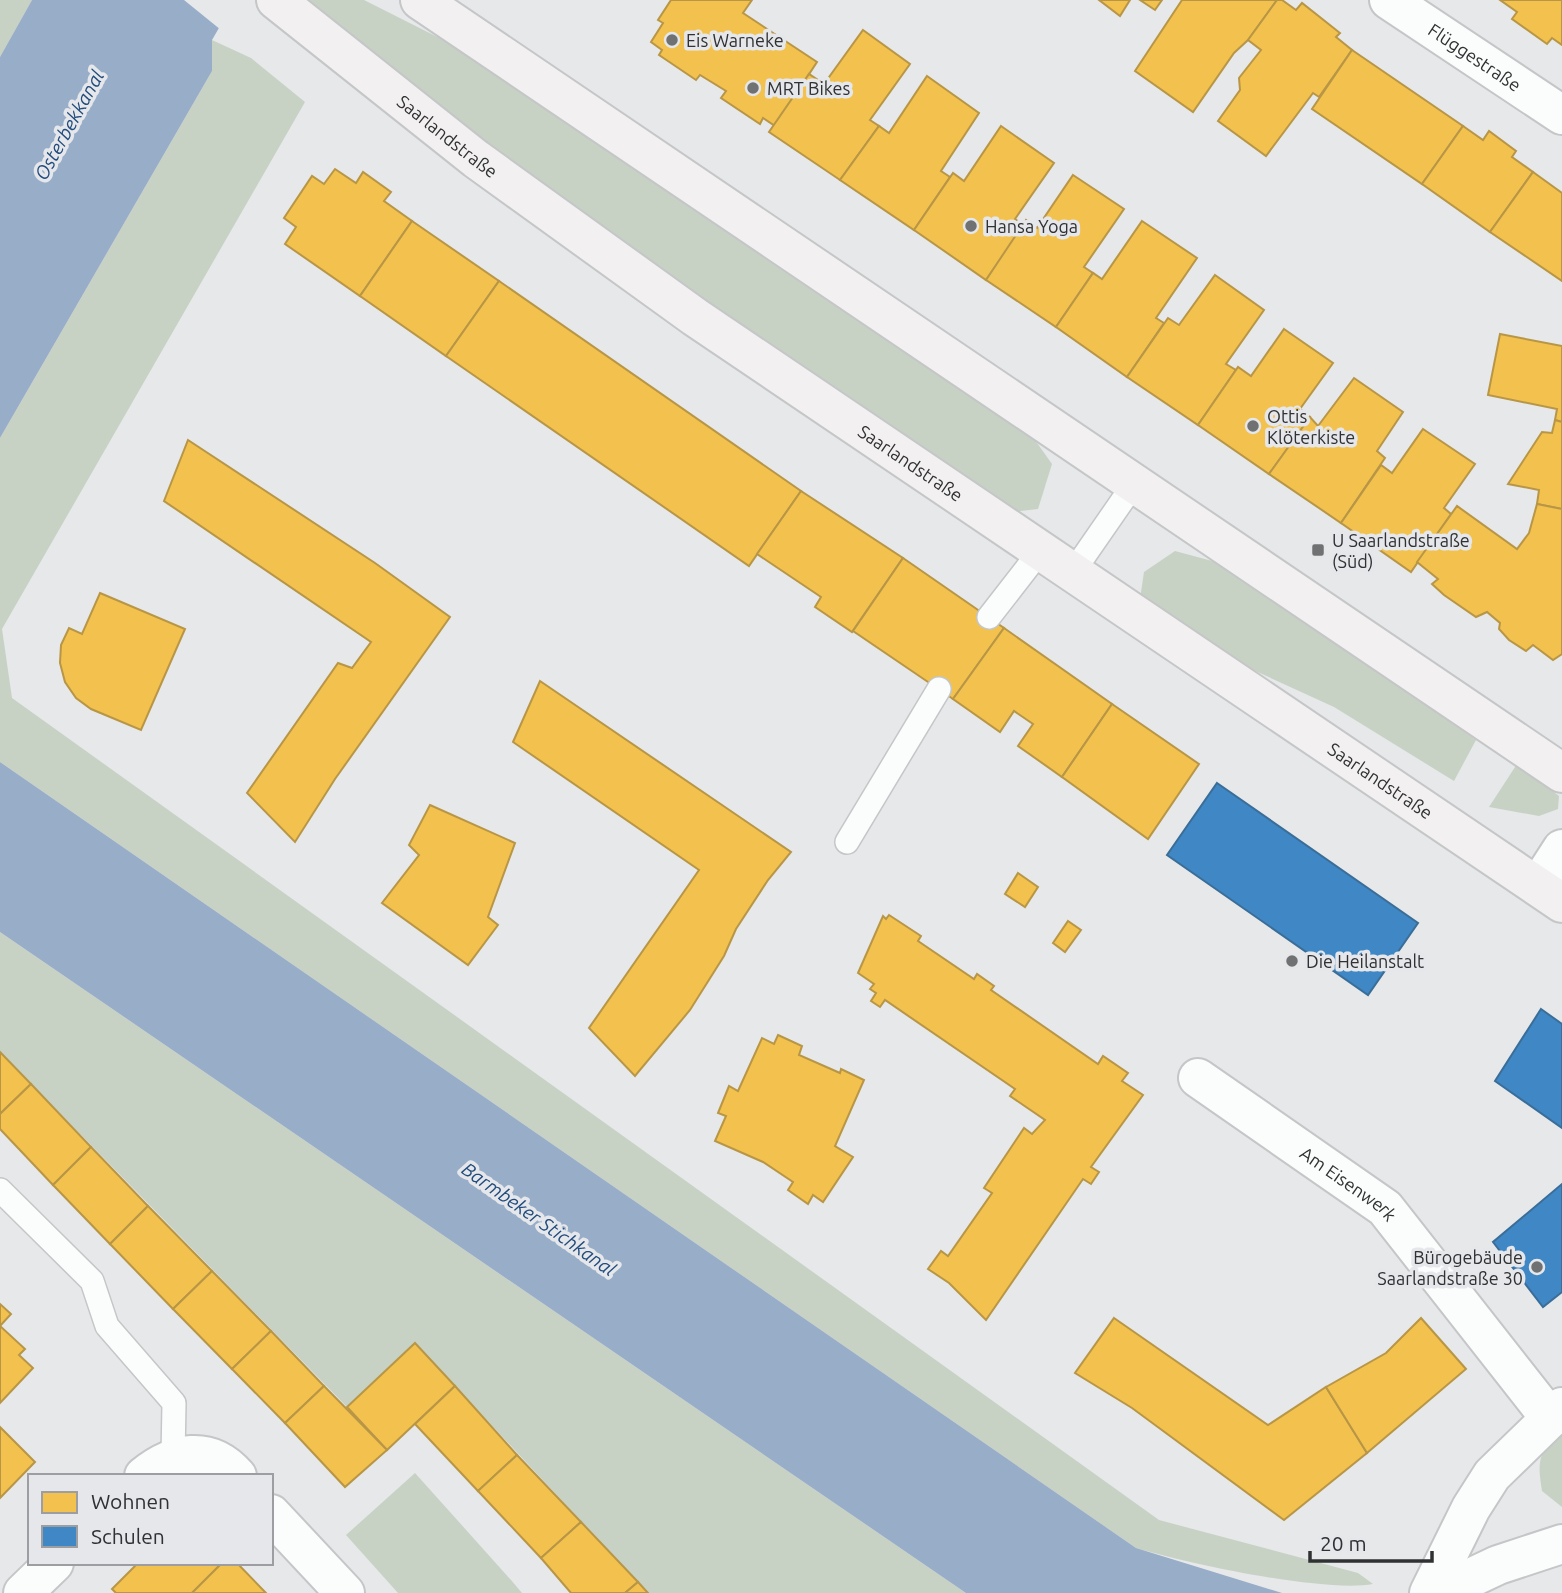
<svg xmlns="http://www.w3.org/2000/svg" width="1562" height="1593" font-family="Ubuntu,sans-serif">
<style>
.green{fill:#c7d2c4}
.water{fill:#98adc8}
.pier{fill:#e6e8ea}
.homes{fill:#f2c14e;stroke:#b89646;stroke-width:2}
.schools{fill:#3f88c5;stroke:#3a6e99;stroke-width:2}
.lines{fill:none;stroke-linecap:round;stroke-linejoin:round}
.service-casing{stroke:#c4c6c7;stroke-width:26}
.minor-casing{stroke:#c4c6c7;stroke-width:42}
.tertiary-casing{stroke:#c4c6c7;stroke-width:42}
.secondary-casing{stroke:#c4c6c7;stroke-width:42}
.service{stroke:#fbfcfc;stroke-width:23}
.minor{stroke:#fbfcfc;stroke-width:38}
.tertiary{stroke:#fbfcfc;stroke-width:38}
.secondary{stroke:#f2f0f1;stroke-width:38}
.poi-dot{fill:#707172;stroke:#e5e7eb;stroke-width:2.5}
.labels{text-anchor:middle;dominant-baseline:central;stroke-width:7;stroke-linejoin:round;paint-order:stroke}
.poi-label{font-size:18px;fill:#303132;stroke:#e5e7eb;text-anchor:start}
.street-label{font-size:18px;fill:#303132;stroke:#e5e7eb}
.water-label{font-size:19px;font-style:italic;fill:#224c7d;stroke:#e5e7eb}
</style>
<rect width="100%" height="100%" fill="#e6e8ea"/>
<g class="green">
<polygon points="0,0 32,0 0,57"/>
<polygon points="306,0 364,0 491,64 1020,419 1052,464 1038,509 1012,512 587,223"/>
<path d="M212,40L251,58L305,102L2,629L12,698L1159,1520L1358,1573L1373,1584C1325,1593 1190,1564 1136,1548L0,762V438L212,71Z"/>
<polygon points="1175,551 1227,565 1476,740 1454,781 1334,707 1238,663 1140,599 1144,572"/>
<polygon points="1517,764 1559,796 1558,809 1539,816 1489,807"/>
<polygon points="0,932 966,1593 648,1593 415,1343 347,1407 0,1052"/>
<path d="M1562,1432V1507L1542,1491C1537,1459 1538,1453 1562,1432Z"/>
<polygon points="415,1473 511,1580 522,1593 398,1593 346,1535"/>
</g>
<g class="water">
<polygon points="32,0 235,0 212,40 212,71 0,438 0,57"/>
<polygon points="0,762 1136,1548 1282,1593 966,1593 0,932"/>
</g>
<polygon class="pier" points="184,0 238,0 221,30"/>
<g class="homes">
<polygon points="671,0 752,0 743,13 817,62 775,126 763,118 760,124 721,98 726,91 700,75 696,80 659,55 662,50 651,42 663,23 658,20"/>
<polygon points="1099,0 1130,0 1120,16"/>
<polygon points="1140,0 1162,0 1155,10"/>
<polygon points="1277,0 1248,40 1234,53 1193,112 1135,71 1182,0"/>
<polygon points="1277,0 1282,0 1296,10 1302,3 1340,33 1336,37 1352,50 1319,97 1313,93 1266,156 1218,121 1240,90 1239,78 1261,50 1248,40"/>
<polygon points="1500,0 1562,0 1562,45 1552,38 1547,44 1512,19 1517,12"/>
<polygon points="863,30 910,64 870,120 879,126 840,180 769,132 809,74 824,84"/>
<polygon points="1352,50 1463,126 1422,184 1312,109"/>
<polygon points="927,76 979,113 941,171 950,177 914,230 840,180 879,126 889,133"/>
<polygon points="1001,126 1054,163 1015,219 1024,226 986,280 914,230 953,173 964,181"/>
<polygon points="1463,126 1483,140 1489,131 1516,151 1512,157 1533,172 1490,232 1422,184"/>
<polygon points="335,169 356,183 363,172 391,192 384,201 412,221 360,296 285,244 296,227 284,218 312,176 324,184"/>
<polygon points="1533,172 1562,193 1562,281 1490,232"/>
<polygon points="1073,175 1124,209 1084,267 1093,273 1056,327 986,280 1026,220 1037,228"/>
<polygon points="412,221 499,281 446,356 360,296"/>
<polygon points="1142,221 1197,258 1156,318 1164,323 1127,377 1056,327 1093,273 1102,279"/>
<polygon points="1215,275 1264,310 1226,364 1236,370 1198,425 1127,377 1168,318 1179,325"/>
<polygon points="499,281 801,491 749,566 446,356"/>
<polygon points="1284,329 1333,363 1300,409 1310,417 1269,474 1198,425 1238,367 1251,376"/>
<polygon points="1500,334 1562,346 1562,422 1555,420 1557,409 1488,395"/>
<polygon points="1354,378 1403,412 1377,451 1385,458 1341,523 1269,474 1310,417 1318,426"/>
<polygon points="1555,420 1562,422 1562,509 1537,504 1539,490 1508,484 1542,432 1552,433"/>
<polygon points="1423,429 1475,464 1444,508 1451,514 1411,572 1341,523 1381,465 1392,473"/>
<polygon points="188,440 375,563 450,617 335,779 295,842 247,793 338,663 352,668 371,642 164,501"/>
<polygon points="801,491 903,558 852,632 815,607 821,597 757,554"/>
<polygon points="1537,504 1562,509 1562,654 1553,660 1533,645 1526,651 1509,640 1499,629 1500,623 1487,612 1476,617 1444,595 1432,584 1438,579 1417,562 1457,506 1517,549 1529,533"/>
<polygon points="903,558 1004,628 953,699 853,631"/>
<polygon points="100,593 185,629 141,730 91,709 76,698 65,682 60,663 61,645 69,628 82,634"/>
<polygon points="1004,628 1112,704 1062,777 1018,746 1033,724 1014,711 1000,732 953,699"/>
<polygon points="540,681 791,852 768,880 736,929 724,956 690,1010 635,1076 589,1028 699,870 513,742"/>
<polygon points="1112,704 1199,764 1148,839 1062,777"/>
<polygon points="430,805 515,843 488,917 498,925 468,965 382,903 419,855 409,845"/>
<polygon points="1018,873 1038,887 1025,907 1005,894"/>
<polygon points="889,915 921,936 918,941 974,979 977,974 994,986 991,990 1098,1064 1103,1056 1128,1073 1122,1081 1143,1095 1091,1167 1099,1172 1091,1184 1083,1179 986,1320 949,1283 928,1269 941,1251 948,1256 992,1193 984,1188 1024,1128 1032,1134 1045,1120 1010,1096 1015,1089 885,1000 880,1007 871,1001 876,993 870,989 874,984 858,973 883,916 886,919"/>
<polygon points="1068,921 1081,930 1065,952 1053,943"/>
<polygon points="778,1035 802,1046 799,1055 840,1073 841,1069 864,1080 835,1146 853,1157 823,1202 813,1195 808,1204 788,1190 793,1182 763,1162 715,1141 726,1116 718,1113 729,1086 738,1091 762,1038 774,1044"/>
<polygon points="0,1052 31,1084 0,1114"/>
<polygon points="31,1084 91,1147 53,1185 0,1129 0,1114"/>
<polygon points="91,1147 148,1206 110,1244 53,1185"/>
<polygon points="148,1206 212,1271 173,1309 110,1244"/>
<polygon points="212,1271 271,1331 232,1369 173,1309"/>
<polygon points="0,1304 11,1314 0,1326"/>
<polygon points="1114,1318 1268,1425 1326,1387 1367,1453 1284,1520 1132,1408 1075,1373"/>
<polygon points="1421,1318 1466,1369 1367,1453 1326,1387 1386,1353"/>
<polygon points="0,1326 25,1349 19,1355 33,1368 0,1403"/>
<polygon points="271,1331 324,1386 285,1423 232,1369"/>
<polygon points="415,1343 455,1386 387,1450 347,1407"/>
<polygon points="324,1386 387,1450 345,1487 285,1423"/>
<polygon points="455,1386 517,1455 478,1491 415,1424"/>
<polygon points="0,1427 35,1462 0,1498"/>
<polygon points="517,1455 581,1522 541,1558 478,1491"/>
<polygon points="581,1522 638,1582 625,1593 571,1593 541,1558"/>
<polygon points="138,1563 222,1563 192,1593 116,1593 112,1589"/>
<polygon points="222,1563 237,1563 266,1593 192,1593"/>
<polygon points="638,1582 648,1593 625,1593"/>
</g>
<g class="schools">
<polygon points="1217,783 1418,923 1368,995 1167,855"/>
<polygon points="1541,1009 1562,1024 1562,1128 1495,1081"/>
<polygon points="1562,1184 1562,1292 1543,1307 1493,1242"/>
</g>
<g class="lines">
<g class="service-casing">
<g id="service">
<polyline points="1073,572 1136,481"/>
<polyline points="989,617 1041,550"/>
<polyline points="847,842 939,689"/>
<polyline points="0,1190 92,1281 107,1326 174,1403 173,1457"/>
</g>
</g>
<g class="minor-casing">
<g id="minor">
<path id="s1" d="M1389,0L1562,115"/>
<path id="s2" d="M1198,1078L1385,1208L1550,1418"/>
<path d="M144,1476C174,1452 209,1444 237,1476"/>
<polyline points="271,1514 345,1593"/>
<polyline points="23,1593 54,1563"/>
</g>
</g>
<g class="tertiary-casing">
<g id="tertiary">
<polyline points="1538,886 1562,849"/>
<polyline points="1429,1593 1471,1508 1492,1475 1562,1407"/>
<polyline points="1439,1593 1498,1565 1562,1544"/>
</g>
</g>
<g class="secondary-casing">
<g id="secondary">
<path id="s3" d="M276,0L476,159L695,317L1562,903"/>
<polyline points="420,0 1562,773"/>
</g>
</g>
<use href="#service" class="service"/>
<use href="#minor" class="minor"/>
<use href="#tertiary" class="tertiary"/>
<use href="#secondary" class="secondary"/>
</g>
<g class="poi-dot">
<circle cx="672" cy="40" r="7"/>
<circle cx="753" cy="88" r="7"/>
<circle cx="971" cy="226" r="7"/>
<circle cx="1253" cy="426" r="7"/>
<rect x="1311" y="543" width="14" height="14" rx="3.5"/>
<circle cx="1292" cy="961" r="7"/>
<circle cx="1537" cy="1267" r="7"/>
</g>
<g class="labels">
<g class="poi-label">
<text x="686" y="40">Eis Warneke</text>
<text x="767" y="88">MRT Bikes</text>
<text x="985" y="226">Hansa Yoga</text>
<text x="1267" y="416">Ottis<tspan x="1267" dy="21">Klöterkiste</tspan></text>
<text x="1332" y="540">U Saarlandstraße<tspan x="1332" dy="21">(Süd)</tspan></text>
<text x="1306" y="961">Die Heilanstalt</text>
<text x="1523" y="1257" text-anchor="end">Bürogebäude<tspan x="1523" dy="21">Saarlandstraße 30</tspan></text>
</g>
<g class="street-label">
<text stroke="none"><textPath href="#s1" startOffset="103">Flüggestraße</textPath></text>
<text stroke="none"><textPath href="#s3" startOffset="219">Saarlandstraße</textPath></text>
<text stroke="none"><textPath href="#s3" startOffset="786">Saarlandstraße</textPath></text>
<text stroke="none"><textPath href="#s3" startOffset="1353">Saarlandstraße</textPath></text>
<text stroke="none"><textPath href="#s2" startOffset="184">Am Eisenwerk</textPath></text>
</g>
<g class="water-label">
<text transform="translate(69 125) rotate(-61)">Osterbekkanal</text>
<text transform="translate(539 1219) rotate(35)">Barmbeker Stichkanal</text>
</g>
</g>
<rect x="28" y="1474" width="245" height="91" fill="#e5e7eb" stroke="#9d9ea1" stroke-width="2"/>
<rect x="42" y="1492" width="35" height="21" fill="#f2c14e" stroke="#9d9ea1" stroke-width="2"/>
<text x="91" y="1509" font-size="21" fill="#303132">Wohnen</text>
<rect x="42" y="1526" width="35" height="21" fill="#3f88c5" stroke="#9d9ea1" stroke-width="2"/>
<text x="91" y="1544" font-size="21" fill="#303132">Schulen</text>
<path d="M1310 1551v10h122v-10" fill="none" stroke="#303132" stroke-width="3.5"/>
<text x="1320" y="1551" font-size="21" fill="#303132" stroke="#e5e7eb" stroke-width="5" paint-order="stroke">20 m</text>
</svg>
